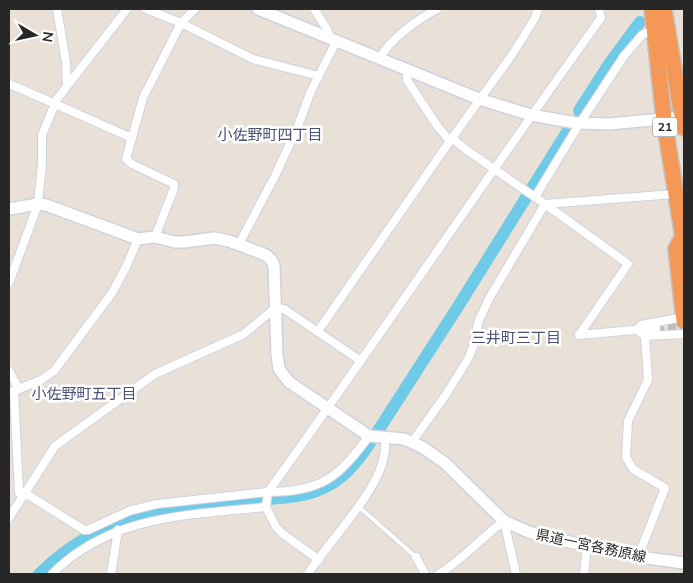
<svg xmlns="http://www.w3.org/2000/svg" width="693" height="583" font-family="'Nunito Sans','Noto Sans JP',sans-serif">
<style>
.lines{fill:none;stroke-linecap:round;stroke-linejoin:round}
.river{stroke:#6fcae7;stroke-width:12}
.street-tunnel{stroke:#c2bcb5;stroke-width:8;stroke-dasharray:8 4;stroke-linecap:butt}
.lane-casing{stroke:#ced2df;stroke-width:6}
.street-casing{stroke:#ced2df;stroke-width:10}
.secondary-casing{stroke:#ced2df;stroke-width:14}
.highway-casing{stroke:#c3c3c3;stroke-width:18}
.lane{stroke:#fff;stroke-width:4}
.street{stroke:#fff;stroke-width:8}
.secondary{stroke:#fff;stroke-width:11}
.highway{stroke:#f59857;stroke-width:15}
.labels{text-anchor:middle;dominant-baseline:central;stroke-width:5;stroke-linejoin:round;paint-order:stroke}
.shield{fill:#fff;stroke:#686868;stroke-width:1}
.shield-label{font-size:12px;font-weight:bold;fill:#272727}
.street-label{font-size:14px;fill:#272727;stroke:#fff}
.neighbourhood-label{font-size:15px;fill:#4a5274;stroke:#fff}
</style>
<rect width="100%" height="100%" fill="#e9e1d8"/>
<g class="lines">
<g class="river">
<polyline points="579,111 609,64 640,22"/>
<polyline points="376,434 459,305 567,132"/>
<path d="M39,574C76,538 112,521 162,511C191,505 221,503 249,500C277,498 306,499 331,484C348,474 359,459 370,443"/>
</g>
<polyline class="street-tunnel" points="656,328 684,325"/>
<g class="lane-casing">
<polyline id="lane" points="358,506 416,557"/>
</g>
<g class="street-casing">
<g id="street">
<polyline points="57,9 66,62 67,85"/>
<polyline points="146,9 181,23 253,59 319,76"/>
<polyline points="314,9 327,29 330,38"/>
<path d="M380,58C390,39 418,19 437,9"/>
<polyline points="407,69 407,80 438,127 450,141"/>
<path d="M9,84C50,101 91,120 132,138"/>
<polyline points="452,138 465,149 545,204 675,194"/>
<polyline points="535,197 580,123 624,56 642,35 655,29"/>
<polyline points="155,237 174,188 174,184 132,164 126,159 143,98 181,23 195,9"/>
<polyline points="239,244 275,176 298,126 311,91 337,40"/>
<polyline points="9,283 38,204 42,164 42,135 57,99 127,9"/>
<polyline points="684,317 641,325 637,330 645,336 684,334"/>
<polyline points="318,331 452,138 512,55 535,18 538,9"/>
<polyline points="579,335 656,328"/>
<polyline points="9,371 19,389"/>
<polyline points="14,391 19,493 23,496"/>
<polyline points="9,393 41,380 54,371 112,293 126,267 138,239"/>
<polyline points="412,442 445,396 468,359 473,347 479,320 490,297 545,204 628,264 579,335"/>
<path d="M25,493L84,530H88L129,511L157,504L268,492C321,492 338,478 369,436"/>
<polyline points="9,518 55,446 155,374 244,334 275,308 284,309 361,361"/>
<polyline points="416,557 425,574"/>
<polyline points="638,557 665,488 633,469 626,457 628,421 648,380 645,336"/>
<path d="M319,560L283,534L276,527L266,507L268,492C381,335 488,175 601,18L599,9"/>
<path d="M52,574C111,515 187,515 266,507"/>
<polyline points="111,574 118,530"/>
<path d="M308,574C330,537 390,484 385,439"/>
<path d="M439,574C463,559 481,538 504,521L516,574"/>
<polyline points="584,574 587,546"/>
</g>
</g>
<g class="secondary-casing">
<g id="secondary">
<polyline points="258,9 479,99 531,115 576,123 609,124 684,117"/>
<polyline points="9,209 38,204 46,205 138,239 155,237 175,242 184,242 215,238 229,241 266,255 272,261 274,266 277,356 279,369 289,382 369,436 404,439 422,447 445,463 504,521 529,532 545,537 647,558 684,563"/>
</g>
</g>
<g class="highway-casing">
<g id="highway">
<polyline points="652,9 664,120 684,244"/>
<polyline points="664,9 684,128"/>
<polyline points="683,236 676,249 684,321"/>
</g>
</g>
<use href="#lane" class="lane"/>
<use href="#street" class="street"/>
<use href="#secondary" class="secondary"/>
<use href="#highway" class="highway"/>
</g>
<g class="labels">
<rect class="shield" x="652.5" y="117.5" width="25" height="19" rx="4"/>
<g class="shield-label">
<text x="665" y="127">21</text>
</g>
<g class="street-label">
<text transform="translate(591 546) rotate(12)">県道一宮各務原線</text>
</g>
<g class="neighbourhood-label">
<text x="270" y="135">小佐野町四丁目</text>
<text x="516" y="338">三井町三丁目</text>
<text x="84" y="394">小佐野町五丁目</text>
</g>
</g>
<rect width="693" height="583" fill="none" stroke="#272727" stroke-width="20"/>
<g transform="translate(35 35) rotate(99)" stroke="#ffffff" stroke-width="4" paint-order="stroke">
<path d="M0-4L9 19L0 12L-9 19Z" fill="#272727"/>
<text y="-8" font-size="14" font-weight="bold" text-anchor="middle" fill="#272727">N</text>
</g>
</svg>
